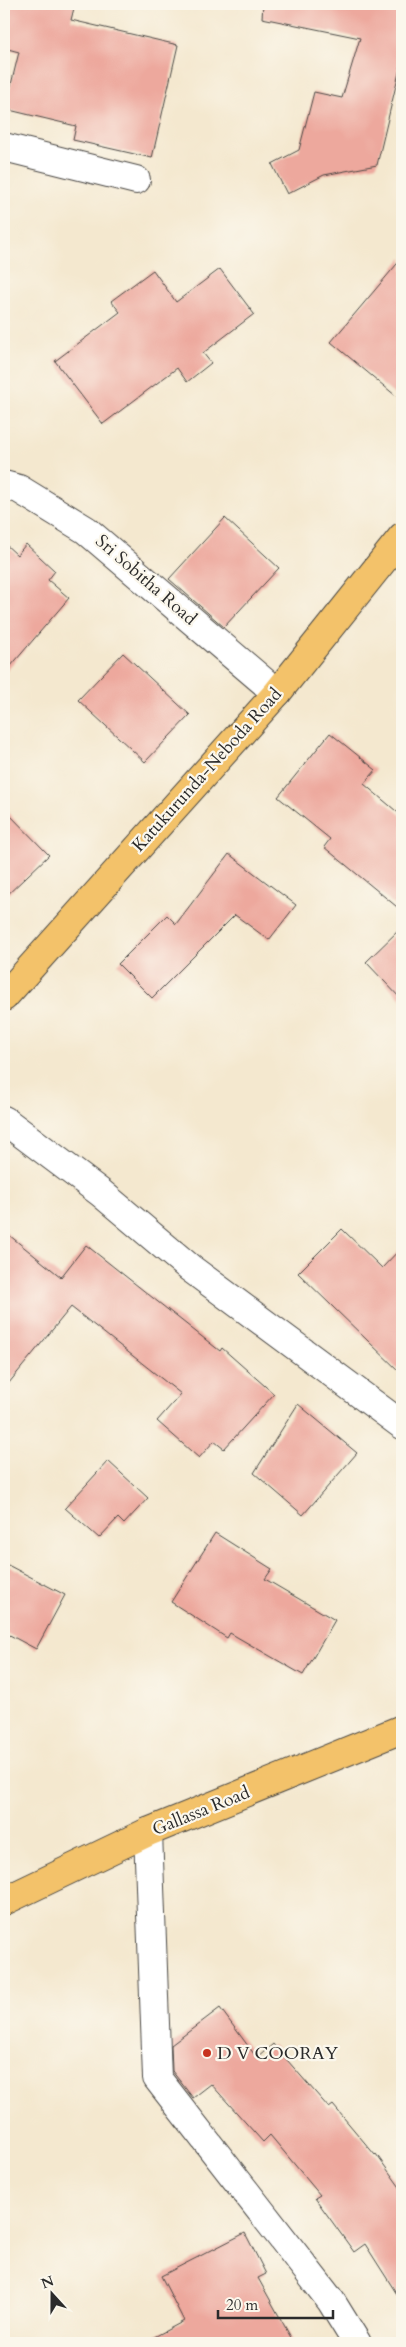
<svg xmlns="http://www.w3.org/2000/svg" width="406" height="2347" font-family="Cardo,serif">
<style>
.building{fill:#eda89d}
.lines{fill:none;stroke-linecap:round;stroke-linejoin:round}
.minor-casing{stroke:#494744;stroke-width:30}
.primary-casing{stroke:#494744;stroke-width:30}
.minor{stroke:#fff;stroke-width:28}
.primary{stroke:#f3c26a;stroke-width:28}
.poi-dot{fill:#c8321e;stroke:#fbf7ec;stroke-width:2}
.labels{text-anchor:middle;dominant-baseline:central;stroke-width:4.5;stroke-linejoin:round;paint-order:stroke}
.street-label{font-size:18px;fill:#2b2b2b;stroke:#fbf7ec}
.poi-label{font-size:18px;fill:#2b2b2b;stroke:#fbf7ec;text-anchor:start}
</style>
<rect width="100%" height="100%" fill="#fbf7ec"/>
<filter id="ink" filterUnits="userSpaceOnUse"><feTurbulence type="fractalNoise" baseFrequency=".02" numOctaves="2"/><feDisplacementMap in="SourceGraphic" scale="10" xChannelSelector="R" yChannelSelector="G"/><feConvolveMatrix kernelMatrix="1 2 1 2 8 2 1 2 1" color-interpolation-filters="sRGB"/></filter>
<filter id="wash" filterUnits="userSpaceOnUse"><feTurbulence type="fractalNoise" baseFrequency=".0096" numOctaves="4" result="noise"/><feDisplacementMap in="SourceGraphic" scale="20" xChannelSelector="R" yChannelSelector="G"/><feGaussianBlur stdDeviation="1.12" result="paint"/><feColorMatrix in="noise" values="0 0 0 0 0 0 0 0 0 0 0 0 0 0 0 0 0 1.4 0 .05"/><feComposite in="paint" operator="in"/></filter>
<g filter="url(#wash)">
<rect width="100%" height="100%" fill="#f4e8cf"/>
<g id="blocks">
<g class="building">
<polygon points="4,4 75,4 71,20 178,45 152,158 73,140 76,126 5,109 19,52 4,48"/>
<polygon points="263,4 402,4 402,60 377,165 324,175 287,194 272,164 299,150 314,92 342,98 360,38 262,18"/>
<polygon points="402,258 402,401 331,342"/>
<polygon points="220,269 254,314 203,353 211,363 187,382 177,368 103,424 55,361 120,312 111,301 153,270 176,302"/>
<polygon points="225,518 279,568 224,627 169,579"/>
<polygon points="4,543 17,555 26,544 55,571 48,580 69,598 4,674"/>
<polygon points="123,653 190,715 145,762 78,700"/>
<polygon points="330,733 376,770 364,784 402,816 402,911 324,847 330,839 278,797"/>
<polygon points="4,809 49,855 4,898"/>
<polygon points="229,854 296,905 269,940 235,915 152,998 118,964 167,915 176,924"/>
<polygon points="402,927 402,1000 366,962"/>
<polygon points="342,1229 382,1268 402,1247 402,1374 298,1273"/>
<polygon points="4,1231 61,1277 86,1245 220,1351 222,1348 274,1394 224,1449 214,1441 199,1458 157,1421 181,1394 71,1307 4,1389"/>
<polygon points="298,1404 357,1453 303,1515 254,1473"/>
<polygon points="108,1461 148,1498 124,1524 118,1518 99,1538 65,1508"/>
<polygon points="215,1533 272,1569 265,1579 335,1620 303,1675 230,1633 227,1638 171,1602"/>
<polygon points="4,1563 65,1595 36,1649 4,1632"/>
<polygon points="220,2008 257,2058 273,2044 329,2108 333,2105 375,2155 376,2154 402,2190 402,2302 365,2244 354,2252 315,2198 320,2195 270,2135 263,2142 211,2084 193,2098 172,2071 171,2045"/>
<polygon points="245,2233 266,2274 258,2278 294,2343 143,2343 184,2321 161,2276"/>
</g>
</g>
</g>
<g filter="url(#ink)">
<use href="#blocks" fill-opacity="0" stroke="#494744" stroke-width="1"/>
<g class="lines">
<g class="minor-casing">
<g id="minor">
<polyline points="4,147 136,180"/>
<polyline points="4,485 19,489 86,530 277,693"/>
<polyline points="4,1120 101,1193 190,1268 402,1425"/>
<polyline points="148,1832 157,2078 331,2301 357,2343"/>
</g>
</g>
<g class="primary-casing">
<g id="primary">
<polyline points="4,997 277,693 402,537"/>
<polyline points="4,1901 148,1832 402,1729"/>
</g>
</g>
<use href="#minor" class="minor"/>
<use href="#primary" class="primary"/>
</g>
</g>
<circle class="poi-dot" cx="207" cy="2053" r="5"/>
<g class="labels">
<g class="street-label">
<text transform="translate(146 580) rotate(41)">Sri Sobitha Road</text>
<text transform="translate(207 770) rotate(-48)">Katukurunda-Neboda Road</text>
<text transform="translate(201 1811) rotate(-22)">Gallassa Road</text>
</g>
<g class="poi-label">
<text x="217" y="2053">D V COORAY</text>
</g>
</g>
<rect width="406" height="2347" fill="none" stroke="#fbf7ec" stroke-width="20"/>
<g transform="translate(52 2294) rotate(339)" stroke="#fbf7ec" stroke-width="4" paint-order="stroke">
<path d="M0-4L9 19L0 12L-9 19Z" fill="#2b2b2b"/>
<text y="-8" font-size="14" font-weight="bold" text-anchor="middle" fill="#2b2b2b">N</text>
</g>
<path d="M218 2310v8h115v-8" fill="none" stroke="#2b2b2b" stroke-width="2.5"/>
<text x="226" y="2310" font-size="15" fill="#2b2b2b" stroke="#fbf7ec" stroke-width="4" paint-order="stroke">20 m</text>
</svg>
